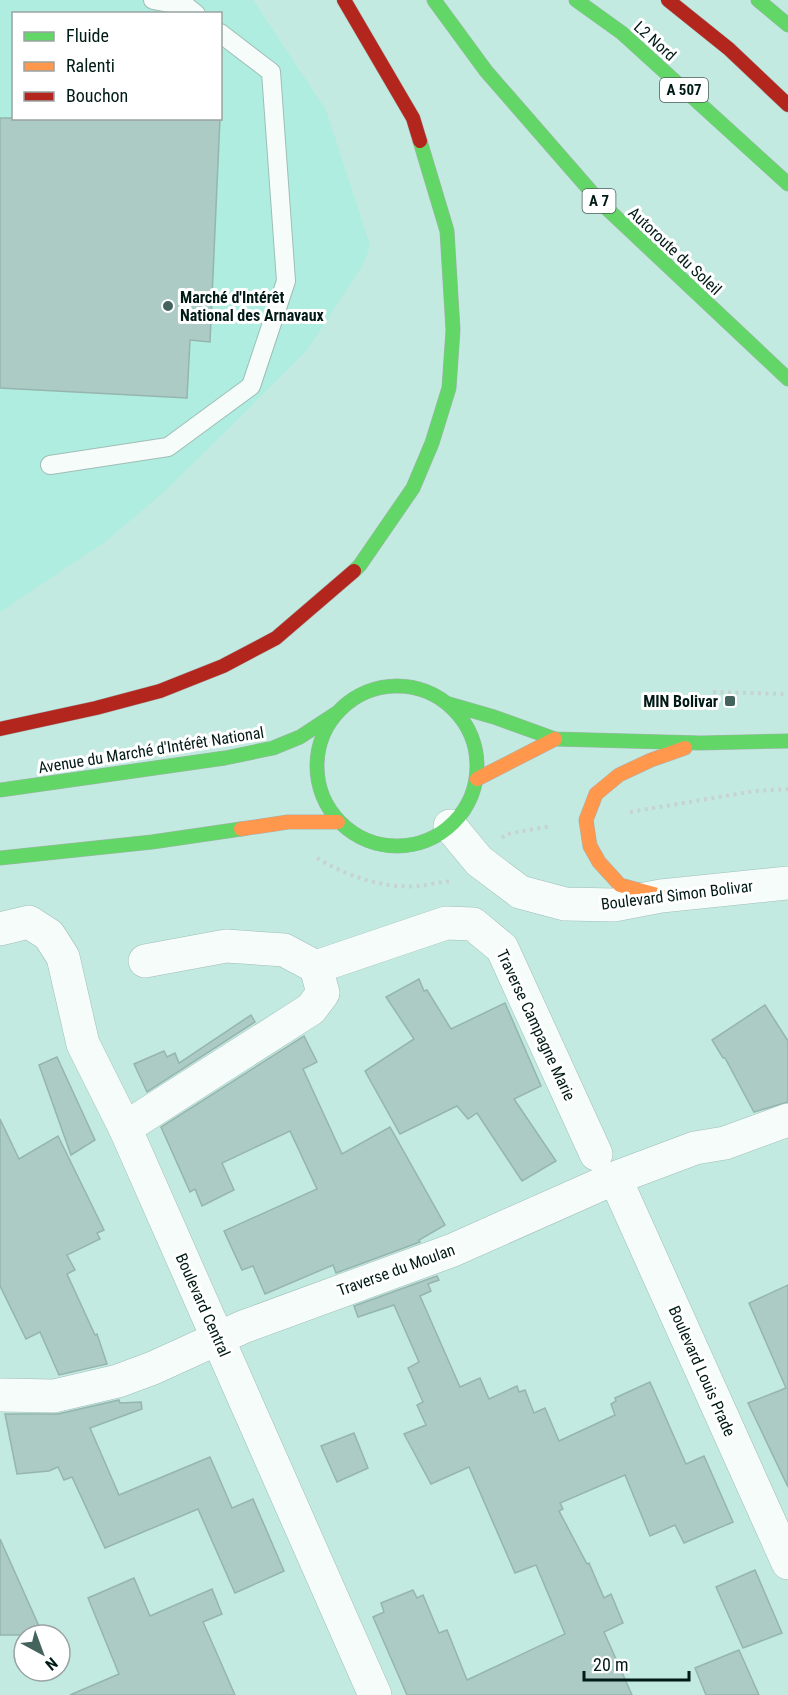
<svg xmlns="http://www.w3.org/2000/svg" width="788" height="1695" font-family="'Roboto Condensed',sans-serif">
<style>
.built{fill:#aeeddf;fill-rule:evenodd}
.building{fill:#abcbc4;stroke:#95b5ae;stroke-width:1.5}
.lines{fill:none;stroke-linecap:round;stroke-linejoin:round}
.lane-casing{stroke:#9fbeb7;stroke-width:20}
.street-casing{stroke:#9fbeb7;stroke-width:34}
.fast-casing{stroke:#a8b1b0;stroke-width:15}
.slow-casing{stroke:#a8b1b0;stroke-width:15}
.jam-casing{stroke:#a8b1b0;stroke-width:15}
.path{stroke:#c7d3d0;stroke-width:4;stroke-dasharray:3 4.5;stroke-linecap:butt}
.lane{stroke:#f6fcfa;stroke-width:18}
.street{stroke:#f6fcfa;stroke-width:33}
.fast{stroke:#63d668;stroke-width:14}
.slow{stroke:#ff974d;stroke-width:14}
.jam{stroke:#b3261e;stroke-width:14}
.poi-dot{fill:#44635c;stroke:#fff;stroke-width:2}
.labels{text-anchor:middle;dominant-baseline:central;stroke-width:6;stroke-linejoin:round;paint-order:stroke}
.shield{fill:#fff;stroke:#4c5f5b;stroke-width:1.5}
.shield-label{font-size:15px;font-weight:bold;fill:#001a15}
.street-label{font-size:16px;fill:#001a15;stroke:#fff}
.poi-label{font-size:16px;font-weight:bold;fill:#001a15;stroke:#fff;text-anchor:start}
</style>
<rect width="100%" height="100%" fill="#c2eae1"/>
<path class="built" d="M0,0H253L326,110L370,246L364,263L308,349L223,434L165,491L106,541L0,612ZM14,14H220V118H14Z"/>
<g class="building">
<polygon points="0,118 220,118 210,342 190,340 187,398 0,388"/>
<polygon points="419,979 424,991 427,990 451,1029 505,1003 541,1086 514,1099 556,1161 522,1181 477,1113 468,1119 457,1106 400,1134 365,1071 414,1039 386,997"/>
<polygon points="765,1005 788,1041 788,1102 754,1112 725,1058 723,1058 712,1040"/>
<polygon points="251,1015 255,1022 147,1092 134,1064 164,1051 167,1057 175,1053 179,1063"/>
<polygon points="304,1036 317,1062 303,1069 342,1154 390,1127 445,1225 419,1240 420,1242 336,1273 333,1265 265,1294 253,1266 242,1270 224,1231 317,1189 290,1131 222,1163 234,1190 202,1206 195,1189 190,1192 161,1127"/>
<polygon points="57,1057 95,1140 71,1155 39,1065"/>
<polygon points="0,1119 19,1159 58,1136 104,1230 97,1233 100,1239 67,1255 75,1270 67,1274 95,1335 97,1334 107,1364 59,1375 40,1332 26,1339 0,1286"/>
<polygon points="437,1276 439,1280 428,1284 431,1291 420,1296 460,1387 480,1378 489,1399 517,1386 519,1392 525,1390 534,1413 545,1408 559,1441 615,1415 611,1404 616,1401 615,1398 650,1382 686,1464 704,1456 733,1522 684,1543 675,1525 650,1536 625,1475 560,1503 563,1509 559,1511 587,1564 589,1563 604,1598 611,1594 623,1623 604,1632 632,1695 407,1695 373,1617 384,1612 381,1603 413,1590 417,1598 423,1595 439,1633 447,1630 467,1680 565,1634 536,1565 515,1573 469,1467 431,1484 404,1434 426,1425 417,1405 423,1402 408,1368 419,1362 394,1305 358,1317 354,1306"/>
<polygon points="788,1285 788,1487 748,1403 786,1388 749,1303"/>
<polygon points="119,1400 120,1403 141,1402 142,1409 90,1428 119,1495 210,1457 232,1508 253,1499 284,1571 235,1593 198,1509 105,1548 72,1477 64,1480 58,1467 49,1471 17,1474 5,1414 58,1414"/>
<polygon points="354,1433 368,1468 337,1482 321,1446"/>
<polygon points="0,1539 43,1635 0,1635"/>
<polygon points="755,1570 782,1633 743,1648 716,1587"/>
<polygon points="134,1578 150,1616 212,1589 222,1614 203,1622 235,1695 70,1695 119,1674 88,1598"/>
<polygon points="739,1650 759,1695 706,1695 695,1668"/>
</g>
<g class="lines">
<g class="lane-casing">
<g id="lane">
<polyline points="153,0 186,6 196,14"/>
<polyline points="50,465 168,447 251,386 286,281 271,72 220,33"/>
</g>
</g>
<g class="street-casing">
<g id="street">
<polyline points="450,826 479,861 520,892 565,904 614,905 661,896 788,883"/>
<polyline points="0,929 29,922 49,935 63,957 83,1044 125,1128 375,1695"/>
<polyline points="316,967 446,923 473,924 502,948 596,1154"/>
<polyline points="125,1128 311,1009 323,993 316,967 284,950 226,946 145,961"/>
<polyline points="615,1178 788,1563"/>
<polyline points="0,1395 54,1396 118,1381 153,1368 243,1327 453,1250 615,1178 695,1148 725,1143 788,1120"/>
</g>
</g>
<g class="fast-casing">
<g id="fast">
<polyline points="434,0 486,71 601,203 788,379"/>
<polyline points="576,0 622,33 788,184"/>
<polyline points="758,0 788,25"/>
<polyline points="354,571 360,565 413,488 432,443 449,388 453,330 447,231 420,141"/>
<circle cx="397" cy="766" r="80"/>
<polyline points="449,704 494,717 555,739 701,743 788,741"/>
<polyline points="0,790 225,758 273,748 300,737 335,714"/>
<polyline points="0,858 152,842 241,829"/>
</g>
</g>
<g class="slow-casing">
<g id="slow">
<polyline points="477,779 555,739"/>
<polyline points="241,829 288,822 338,822"/>
<polyline points="661,896 620,885 599,862 590,846 586,820 596,794 619,775 651,760 685,748"/>
</g>
</g>
<g class="jam-casing">
<g id="jam">
<polyline points="344,0 413,118 420,141"/>
<polyline points="668,0 729,49 788,105"/>
<polyline points="0,729 96,708 160,691 223,666 276,638 354,571"/>
</g>
</g>
<g class="path">
<polyline points="713,692 788,694"/>
<polyline points="630,812 754,791 788,789"/>
<polyline points="502,838 506,834 552,826"/>
<path d="M317,858C347,876 383,889 419,886C429,885 440,882 451,881"/>
</g>
<use href="#lane" class="lane"/>
<use href="#street" class="street"/>
<use href="#fast" class="fast"/>
<use href="#slow" class="slow"/>
<use href="#jam" class="jam"/>
</g>
<g class="poi-dot">
<circle cx="168" cy="306" r="6"/>
<rect x="724" y="695" width="12" height="12" rx="3"/>
</g>
<g class="labels">
<g class="shield">
<rect x="660" y="78" width="48" height="24" rx="4.5"/>
<rect x="582.5" y="189" width="33" height="24" rx="4.5"/>
</g>
<g class="shield-label">
<text x="684" y="90">A 507</text>
<text x="599" y="201">A 7</text>
</g>
<g class="street-label">
<text transform="translate(655 41) rotate(42)">L2 Nord</text>
<text transform="translate(675 251) rotate(43)">Autoroute du Soleil</text>
<text transform="translate(151 750) rotate(-9)">Avenue du Marché d'Intérêt National</text>
<text transform="translate(677 895) rotate(-7)">Boulevard Simon Bolivar</text>
<text transform="translate(536 1025) rotate(65)">Traverse Campagne Marie</text>
<text transform="translate(396 1270) rotate(-20)">Traverse du Moulan</text>
<text transform="translate(203 1305) rotate(66)">Boulevard Central</text>
<text transform="translate(702 1371) rotate(66)">Boulevard Louis Prade</text>
</g>
<g class="poi-label">
<text x="180" y="297">Marché d'Intérêt<tspan x="180" dy="18">National des Arnavaux</tspan></text>
<text x="718" y="701" text-anchor="end">MIN Bolivar</text>
</g>
</g>
<rect x="12" y="12" width="210" height="108" fill="#ffffff" stroke="#99a3a1" stroke-width="1.5"/>
<rect x="24" y="32" width="30" height="9" fill="#63d668" stroke="#99a3a1" stroke-width="1.5"/>
<text x="66" y="42" font-size="18" fill="#001a15">Fluide</text>
<rect x="24" y="62" width="30" height="9" fill="#ff974d" stroke="#99a3a1" stroke-width="1.5"/>
<text x="66" y="72" font-size="18" fill="#001a15">Ralenti</text>
<rect x="24" y="92" width="30" height="9" fill="#b3261e" stroke="#99a3a1" stroke-width="1.5"/>
<text x="66" y="102" font-size="18" fill="#001a15">Bouchon</text>
<g transform="translate(42 1653) rotate(139)"><circle r="28" fill="#ffffff" stroke="#99a3a1" stroke-width="1.5"/>
<path d="M0-4.5L10 22L0 15L-10 22Z" fill="#44635c"/>
<text y="-9" font-size="16" font-weight="bold" text-anchor="middle" fill="#001a15">N</text>
</g>
<path d="M584 1671v9h105v-9" fill="none" stroke="#001a15" stroke-width="3"/>
<text x="593" y="1671" font-size="18" fill="#001a15" stroke="#ffffff" stroke-width="4.5" paint-order="stroke">20 m</text>
</svg>
